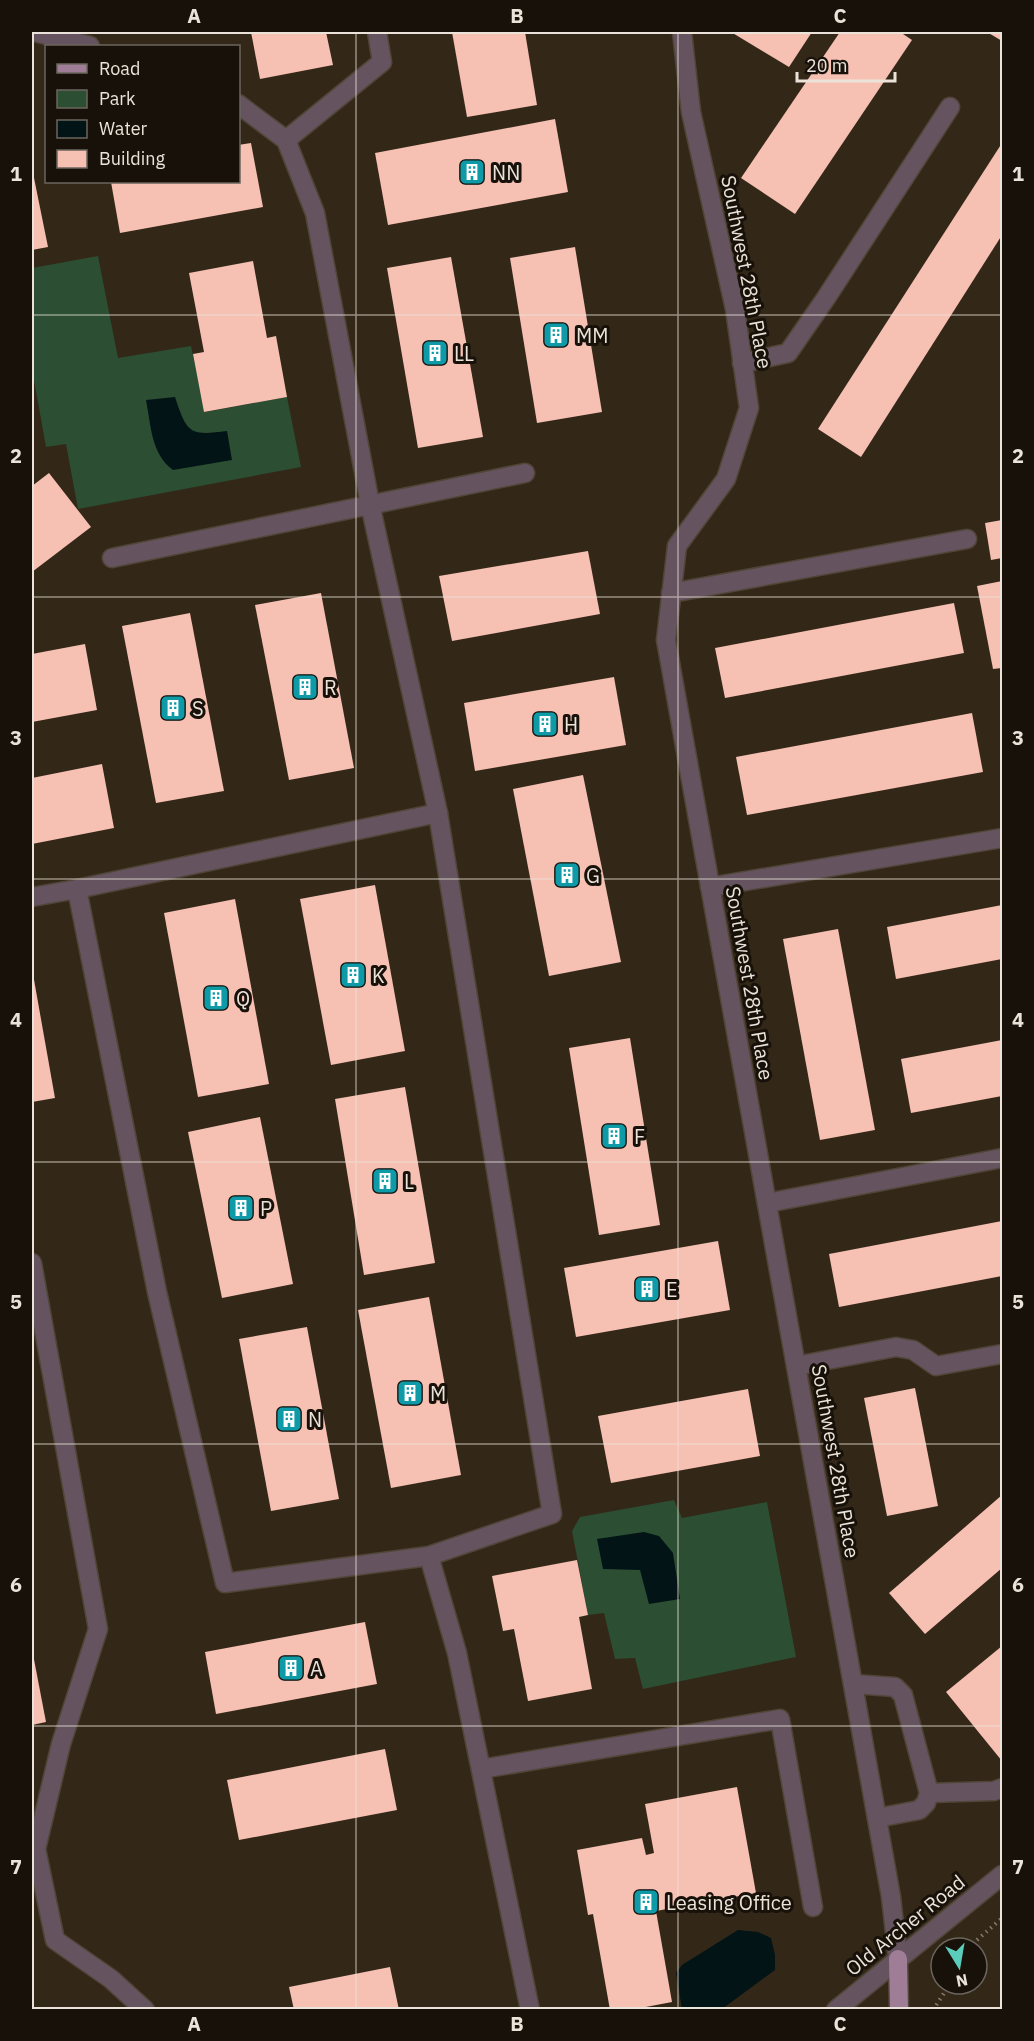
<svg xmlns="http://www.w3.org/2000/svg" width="1034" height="2041" font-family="'IBM Plex Sans',sans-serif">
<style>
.green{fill:#2c4e32}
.water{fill:#021416}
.building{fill:#f6c0b3}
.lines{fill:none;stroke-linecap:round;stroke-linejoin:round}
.minor-casing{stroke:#504537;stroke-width:21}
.major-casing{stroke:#504537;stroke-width:21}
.path{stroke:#857b6e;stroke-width:4;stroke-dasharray:1.5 4.5;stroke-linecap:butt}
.minor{stroke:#655460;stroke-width:18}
.major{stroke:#9f7d96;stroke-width:18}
.grid{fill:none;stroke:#ebe3d9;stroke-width:1.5;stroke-opacity:0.55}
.labels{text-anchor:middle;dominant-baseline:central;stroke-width:6;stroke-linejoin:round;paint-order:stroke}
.poi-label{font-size:20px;fill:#ebe3d9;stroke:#17110a;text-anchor:start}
.street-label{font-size:20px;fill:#ebe3d9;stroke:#17110a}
.neatline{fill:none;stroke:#ebe3d9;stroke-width:2}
.grid-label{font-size:20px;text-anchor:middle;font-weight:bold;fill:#ebe3d9}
</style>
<rect width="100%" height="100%" fill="#332718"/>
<g class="green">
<polygon points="98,256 118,358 191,346 205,412 287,397 301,467 78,509 66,444 46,447 32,369 32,268"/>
<polygon points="674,1500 682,1518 767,1502 796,1657 643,1689 635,1658 615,1659 604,1613 588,1615 572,1531 580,1517"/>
</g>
<g class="water">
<path d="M175,397C187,433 189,436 227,431L232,460L173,470C151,454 151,425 146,400Z"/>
<polygon points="644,1532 659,1536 673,1553 680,1599 649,1604 640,1570 603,1569 597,1539"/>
<polygon points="738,1930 758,1932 771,1938 775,1955 775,1970 722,2009 682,2009 676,1973 682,1965"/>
</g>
<g class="building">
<polygon points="251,32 326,32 333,65 260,79"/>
<polygon points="452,32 525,32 537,105 467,117"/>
<polygon points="731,32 812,32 789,67"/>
<polygon points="840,32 900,32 912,40 795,214 741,178"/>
<polygon points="987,32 1002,32 1002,41"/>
<polygon points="555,119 568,192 388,225 375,153"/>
<polygon points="251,143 263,207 120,233 111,182 238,182 238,145"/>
<polygon points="1002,143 1002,235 861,457 818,429"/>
<polygon points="32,168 48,247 32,250"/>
<polygon points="575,247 602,412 537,423 510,258"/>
<polygon points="451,257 483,437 418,448 387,268"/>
<polygon points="253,261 267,338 276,336 287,397 204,412 193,354 204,352 189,273"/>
<polygon points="49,473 91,527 32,572 32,486"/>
<polygon points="1002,520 1002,558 991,560 985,523"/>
<polygon points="588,551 600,614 452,641 439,576"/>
<polygon points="1002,581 1002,668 993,669 977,586"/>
<polygon points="321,593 354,768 289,780 255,605"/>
<polygon points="954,603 964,653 725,698 715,648"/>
<polygon points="190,613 224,791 156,803 122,626"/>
<polygon points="85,644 97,710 32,722 32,654"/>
<polygon points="614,677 626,745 475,771 464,703"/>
<polygon points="972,713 983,772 747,815 736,757"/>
<polygon points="102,764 114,828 32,844 32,778"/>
<polygon points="583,775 621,962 549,976 513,789"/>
<polygon points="375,885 405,1051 331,1065 300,899"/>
<polygon points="235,899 269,1084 198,1097 164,913"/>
<polygon points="1002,905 1002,959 896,979 887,927"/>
<polygon points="838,929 875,1130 820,1140 783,939"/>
<polygon points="33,974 55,1098 32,1102 32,975"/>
<polygon points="630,1038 660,1225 599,1235 569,1048"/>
<polygon points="1002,1040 1002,1096 911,1113 901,1059"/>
<polygon points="405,1087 435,1263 364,1275 335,1099"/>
<polygon points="260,1117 293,1284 222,1298 188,1132"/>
<polygon points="1002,1221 1002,1276 839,1307 829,1254"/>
<polygon points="718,1241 730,1310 576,1337 564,1268"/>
<polygon points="429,1297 461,1475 391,1488 358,1310"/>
<polygon points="307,1327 339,1499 271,1511 239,1339"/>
<polygon points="915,1388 938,1506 887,1516 864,1398"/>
<polygon points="748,1389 760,1456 611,1483 598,1416"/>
<polygon points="1002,1495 1002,1568 925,1634 889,1593"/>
<polygon points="577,1560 588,1615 579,1617 592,1689 528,1701 514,1629 503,1631 492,1576"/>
<polygon points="365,1622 377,1684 216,1714 205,1652"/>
<polygon points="1002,1646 1002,1761 946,1692"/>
<polygon points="32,1649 46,1722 32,1725"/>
<polygon points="385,1749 397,1810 239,1840 227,1780"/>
<polygon points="737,1787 756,1893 656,1911 672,2002 630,2010 610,2010 593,1914 588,1915 577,1850 642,1838 646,1855 654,1853 645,1804"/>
<polygon points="390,1967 399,2010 294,2010 289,1987"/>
</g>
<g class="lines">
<g class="minor-casing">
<g id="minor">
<polyline points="35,32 90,46"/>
<polyline points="682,32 691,112 735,309 749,408 726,479 677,546 666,640 891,1897 898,1959"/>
<polyline points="286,140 382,62 377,32"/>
<polyline points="742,363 788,353 826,298 950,107"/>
<polyline points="112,558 525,473"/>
<polyline points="671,593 967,539"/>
<polyline points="710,887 1002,838"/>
<polyline points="77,889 157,1292 225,1583 429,1556 552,1514 438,813 370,504 315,213 286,140 238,104"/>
<polyline points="32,897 77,889 438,813"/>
<polyline points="767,1203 1002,1158"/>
<polyline points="32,1263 98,1629 61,1744 36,1849 55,1940 111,1979 145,2010"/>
<polyline points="796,1366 896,1347 913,1350 936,1366 1002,1354"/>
<polyline points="429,1556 457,1653 530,2010"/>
<polyline points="853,1684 895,1687 903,1695 929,1793 926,1803 919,1810 877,1818"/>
<polyline points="481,1769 780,1719 813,1907"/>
<polyline points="929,1793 994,1791 1002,1788"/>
<polyline points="836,2010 1002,1875"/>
</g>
</g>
<g class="major-casing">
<polyline id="major" points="898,1959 899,2010"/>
</g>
<g class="path">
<polyline points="968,1948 1002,1918"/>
<polyline points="933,2010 950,1984"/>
</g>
<use href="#minor" class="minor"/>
<use href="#major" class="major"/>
</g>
<path class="grid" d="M356,32V2010M678,32V2010M32,315H1002M32,597H1002M32,879H1002M32,1162H1002M32,1444H1002M32,1726H1002"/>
<defs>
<g id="building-square" transform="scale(1.35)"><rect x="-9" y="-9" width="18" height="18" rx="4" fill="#0f9aa8" stroke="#17110a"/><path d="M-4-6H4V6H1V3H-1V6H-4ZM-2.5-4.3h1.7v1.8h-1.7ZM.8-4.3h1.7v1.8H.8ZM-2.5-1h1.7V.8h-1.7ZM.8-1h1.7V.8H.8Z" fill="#fff"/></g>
</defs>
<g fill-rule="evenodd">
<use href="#building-square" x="472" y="172"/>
<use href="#building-square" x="556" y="335"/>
<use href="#building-square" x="435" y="353"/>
<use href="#building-square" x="305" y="687"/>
<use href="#building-square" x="173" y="708"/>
<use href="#building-square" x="545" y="724"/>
<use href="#building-square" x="567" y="875"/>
<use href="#building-square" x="353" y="975"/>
<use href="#building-square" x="216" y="998"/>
<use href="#building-square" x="614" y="1136"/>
<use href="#building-square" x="385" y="1181"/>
<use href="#building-square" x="241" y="1208"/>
<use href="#building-square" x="647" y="1289"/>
<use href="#building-square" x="410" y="1393"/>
<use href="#building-square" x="289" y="1419"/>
<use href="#building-square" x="291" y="1668"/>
<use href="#building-square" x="646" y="1902"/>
</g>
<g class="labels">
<g class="poi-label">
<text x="492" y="172">NN</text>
<text x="576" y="335">MM</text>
<text x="454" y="353">LL</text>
<text x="324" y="687">R</text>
<text x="192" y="708">S</text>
<text x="564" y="724">H</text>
<text x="586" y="875">G</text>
<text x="372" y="975">K</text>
<text x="236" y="998">Q</text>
<text x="634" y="1136">F</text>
<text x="404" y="1181">L</text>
<text x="260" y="1208">P</text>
<text x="666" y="1289">E</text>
<text x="430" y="1393">M</text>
<text x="308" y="1419">N</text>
<text x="310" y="1668">A</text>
<text x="666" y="1902">Leasing Office</text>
</g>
<g class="street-label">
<text transform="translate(747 272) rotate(79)">Southwest 28th Place</text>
<text transform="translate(750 983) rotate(80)">Southwest 28th Place</text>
<text transform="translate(836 1461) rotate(80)">Southwest 28th Place</text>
<text transform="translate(905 1925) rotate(-39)">Old Archer Road</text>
</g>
</g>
<rect width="1034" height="2041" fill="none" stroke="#17110a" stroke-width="66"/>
<rect x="45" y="45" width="195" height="138" fill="#17110a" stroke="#6c655d" stroke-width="1.5"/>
<rect x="57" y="64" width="30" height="9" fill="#9f7d96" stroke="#6c655d" stroke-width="1.5"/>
<text x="99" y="75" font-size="18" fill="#ebe3d9">Road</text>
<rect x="57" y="90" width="30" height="18" fill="#2c4e32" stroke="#6c655d" stroke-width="1.5"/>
<text x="99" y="105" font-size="18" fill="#ebe3d9">Park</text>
<rect x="57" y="120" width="30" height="18" fill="#021416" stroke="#6c655d" stroke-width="1.5"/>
<text x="99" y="135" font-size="18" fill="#ebe3d9">Water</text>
<rect x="57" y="150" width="30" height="18" fill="#f6c0b3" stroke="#6c655d" stroke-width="1.5"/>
<text x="99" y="165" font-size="18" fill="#ebe3d9">Building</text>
<g transform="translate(959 1966) rotate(169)"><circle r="28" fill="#17110a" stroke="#6c655d" stroke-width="1.5"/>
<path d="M0-4.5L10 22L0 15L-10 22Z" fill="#5bcebb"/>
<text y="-9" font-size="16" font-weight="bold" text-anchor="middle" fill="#ebe3d9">N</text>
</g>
<path d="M797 72v9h98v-9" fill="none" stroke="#ebe3d9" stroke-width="3"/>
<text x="806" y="72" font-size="18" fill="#ebe3d9" stroke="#17110a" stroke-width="4.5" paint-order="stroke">20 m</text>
<rect x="33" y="33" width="968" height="1975" class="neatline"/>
<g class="grid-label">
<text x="194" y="23">A</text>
<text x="517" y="23">B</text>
<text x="840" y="23">C</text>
<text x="16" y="181">1</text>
<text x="1018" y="181">1</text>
<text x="16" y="463">2</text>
<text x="1018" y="463">2</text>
<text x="16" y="745">3</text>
<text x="1018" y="745">3</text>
<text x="16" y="1027">4</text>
<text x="1018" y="1027">4</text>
<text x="16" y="1309">5</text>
<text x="1018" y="1309">5</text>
<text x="16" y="1592">6</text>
<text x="1018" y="1592">6</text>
<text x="16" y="1874">7</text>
<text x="1018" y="1874">7</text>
<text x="194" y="2031">A</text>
<text x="517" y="2031">B</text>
<text x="840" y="2031">C</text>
</g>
</svg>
